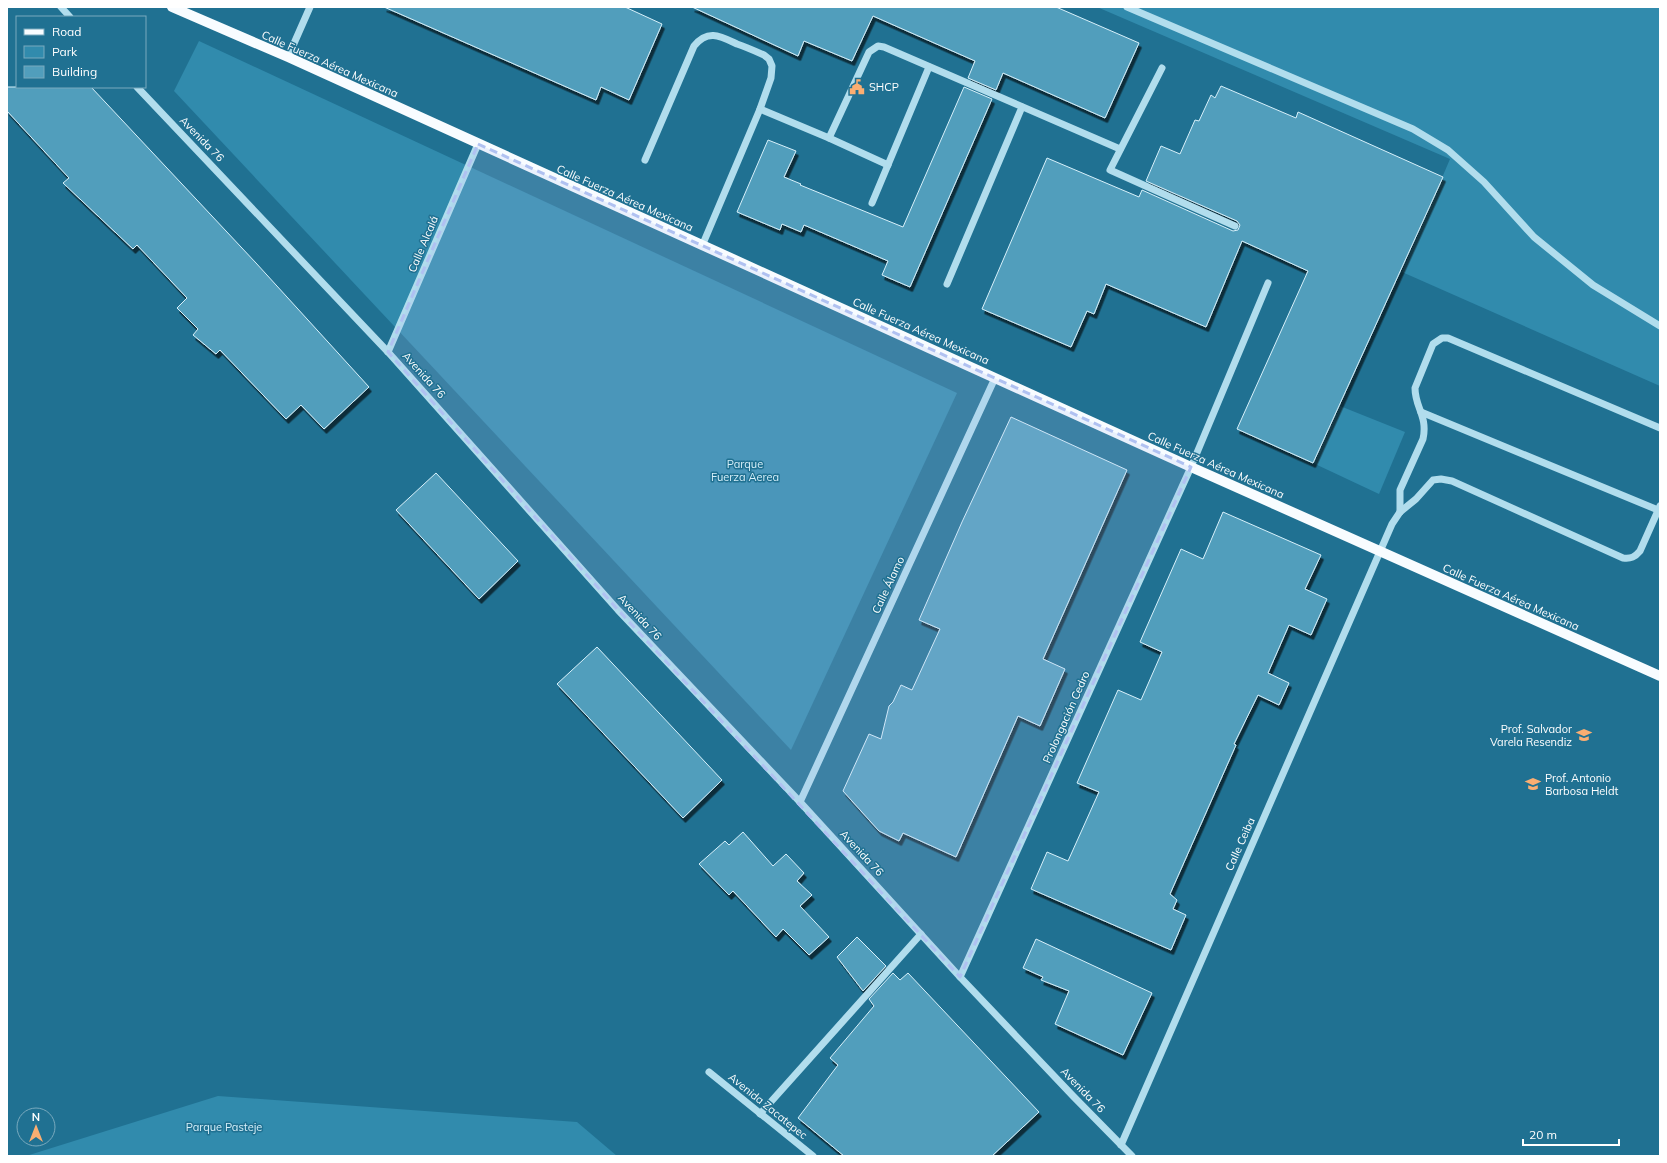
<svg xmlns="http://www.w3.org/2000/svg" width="1667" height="1163" font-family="Mulish,sans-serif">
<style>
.green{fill:#318bad}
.building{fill:#519ebc;stroke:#d7f0fa;filter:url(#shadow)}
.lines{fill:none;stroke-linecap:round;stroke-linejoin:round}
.minor{stroke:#b1dded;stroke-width:7}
.major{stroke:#f8fcff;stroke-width:10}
.marked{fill:#b0c1f1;fill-opacity:0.2;stroke:#b0c1f1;stroke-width:3;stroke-dasharray:8 5;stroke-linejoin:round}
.labels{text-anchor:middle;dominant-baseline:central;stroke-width:3;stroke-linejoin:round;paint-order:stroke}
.street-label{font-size:11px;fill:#fff;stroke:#207192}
.poi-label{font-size:11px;fill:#fff;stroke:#207192;text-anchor:start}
.park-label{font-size:11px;fill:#d7f0fa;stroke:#207192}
</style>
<defs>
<filter id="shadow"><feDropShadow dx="2.5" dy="4.5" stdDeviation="0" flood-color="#0009"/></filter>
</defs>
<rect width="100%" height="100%" fill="#207192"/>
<g class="green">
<polygon points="1097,7 1660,7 1660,386 1402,272 1450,159"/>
<polygon points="199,41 957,393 791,750 174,91"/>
<polygon points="1340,406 1405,432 1379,494 1313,463"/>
<polygon points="218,1096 577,1122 617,1156 26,1156"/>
</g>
<g class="building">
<polygon points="384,7 625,7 662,24 629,100 601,87 596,100"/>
<polygon points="692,7 1056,7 1139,43 1105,118 1003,73 996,90 968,78 975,61 873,16 852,61 804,41 798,56"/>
<polygon points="1221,86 1296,118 1298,112 1443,177 1313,463 1237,429 1308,271 1242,241 1206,327 1106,284 1094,314 1087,311 1071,347 982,309 1047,158 1139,197 1142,190 1233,231 1238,230 1240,225 1237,221 1146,181 1161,146 1180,154 1195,120 1199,121 1211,95 1215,98"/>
<polygon points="7,87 91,87 256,263 369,387 324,429 301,405 286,419 220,350 216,354 193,335 198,329 177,308 187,298 137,245 133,249 63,183 69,178 7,111"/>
<polygon points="964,87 992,99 910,287 882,275 888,261 804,225 801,232 782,224 780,230 737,212 768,140 796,151 784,177 801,184 800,185 903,227"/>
<polygon points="1011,417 1127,470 1043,659 1065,669 1040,726 1018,716 956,857 903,833 899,841 879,831 843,791 869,734 881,739 889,706 893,702 901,685 912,690 940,629 919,620 962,522"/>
<polygon points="436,473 518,561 479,599 396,510"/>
<polygon points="1223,512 1321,555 1305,589 1327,599 1311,635 1289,625 1268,673 1289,683 1279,705 1258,695 1234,744 1236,745 1170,894 1177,900 1173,909 1186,915 1171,950 1031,889 1047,852 1068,861 1099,792 1077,783 1118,690 1141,700 1162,652 1140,642 1181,549 1203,559"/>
<polygon points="597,647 722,780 683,818 557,684"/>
<polygon points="743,832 773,866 786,854 804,873 797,881 812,895 800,906 829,937 809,955 783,929 776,937 733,891 729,895 699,864 725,841 729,845"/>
<polygon points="857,937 886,966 863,991 837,957"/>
<polygon points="1036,939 1152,993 1123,1055 1055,1024 1069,991 1041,980 1043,977 1023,968"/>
<polygon points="893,973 900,980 908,973 1039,1112 992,1156 844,1156 798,1118 838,1065 830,1058 874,1006 869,999"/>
</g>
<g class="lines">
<g class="minor">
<polyline points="61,7 70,17"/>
<polyline points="1127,7 1413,129 1448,150 1484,182 1534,237 1593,285 1660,326"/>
<polyline points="288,57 310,7"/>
<polyline points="1162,68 1110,170 1235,226"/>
<polyline points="137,87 388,352 618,610 800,802 960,977 1073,1096 1132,1156"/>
<polyline points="760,109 829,138"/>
<path d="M645,160L694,46C708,29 720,36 737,44C746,47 755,51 764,55L769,59L772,66L771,78L760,109L702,246"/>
<polyline points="888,165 829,138 869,52 878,46 884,47 1120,149"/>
<polyline points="872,203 929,67"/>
<polyline points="947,284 1022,107"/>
<polyline points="388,352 478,144"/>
<polyline points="1421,412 1658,510"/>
<path d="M1400,512V490L1423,439C1428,416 1415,408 1415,388L1433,344L1442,338H1448L1660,428"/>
<polyline points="800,802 995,378"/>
<polyline points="960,977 1191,467 1268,283"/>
<polyline points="709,1072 813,1156"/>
<polyline points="760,1114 921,934"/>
<path d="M1121,1145L1392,524L1400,512L1416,499L1433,480L1441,479L1452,481L1623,558C1631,559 1635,557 1640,551L1660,506"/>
</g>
<polyline class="major" points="172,7 288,57 1191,467 1660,676"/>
</g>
<path class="marked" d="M478,144L1191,467L960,977L618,610L388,352Z"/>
<defs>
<g id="civic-bare" transform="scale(1.2)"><path d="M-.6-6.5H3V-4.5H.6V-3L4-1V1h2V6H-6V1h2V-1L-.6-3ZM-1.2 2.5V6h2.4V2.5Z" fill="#faae72" stroke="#207192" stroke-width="2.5" paint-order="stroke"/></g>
<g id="school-bare" transform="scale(1.2)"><path d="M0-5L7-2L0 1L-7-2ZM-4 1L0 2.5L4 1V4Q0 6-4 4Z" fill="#faae72" stroke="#207192" stroke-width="2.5" paint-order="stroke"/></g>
</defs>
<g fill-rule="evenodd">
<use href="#civic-bare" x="857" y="87"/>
<use href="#school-bare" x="1584" y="735"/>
<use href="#school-bare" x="1533" y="784"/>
</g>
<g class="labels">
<g class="street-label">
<text transform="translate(330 64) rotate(24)">Calle Fuerza Aérea Mexicana</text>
<text transform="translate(202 139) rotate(46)">Avenida 76</text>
<text transform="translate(625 198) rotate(24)">Calle Fuerza Aérea Mexicana</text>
<text transform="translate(423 244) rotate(-67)">Calle Alcalá</text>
<text transform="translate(921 331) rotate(24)">Calle Fuerza Aérea Mexicana</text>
<text transform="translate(424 375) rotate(48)">Avenida 76</text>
<text transform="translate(1216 465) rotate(24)">Calle Fuerza Aérea Mexicana</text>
<text transform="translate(888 585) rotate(-65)">Calle Álamo</text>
<text transform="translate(1511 597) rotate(24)">Calle Fuerza Aérea Mexicana</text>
<text transform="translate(640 617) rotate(47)">Avenida 76</text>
<text transform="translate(1066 717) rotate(-66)">Prolongación Cedro</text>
<text transform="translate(1240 844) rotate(-66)">Calle Ceiba</text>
<text transform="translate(862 853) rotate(47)">Avenida 76</text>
<text transform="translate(1083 1090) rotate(46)">Avenida 76</text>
<text transform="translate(768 1106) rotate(39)">Avenida Zacatepec</text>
</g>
<g class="poi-label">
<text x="869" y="87">SHCP</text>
<text x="1572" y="729" text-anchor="end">Prof. Salvador<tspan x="1572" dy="13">Varela Resendiz</tspan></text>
<text x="1545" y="778">Prof. Antonio<tspan x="1545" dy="13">Barbosa Heldt</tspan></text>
</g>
<g class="park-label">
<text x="745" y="464">Parque<tspan x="745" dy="13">Fuerza Aerea</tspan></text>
<text x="224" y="1127">Parque Pasteje</text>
</g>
</g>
<rect width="1667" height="1163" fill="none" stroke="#ffffff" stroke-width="16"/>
<rect x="16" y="16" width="130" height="72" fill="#207192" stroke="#79aabe"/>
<rect x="24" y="29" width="20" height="6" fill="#f8fcff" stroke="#79aabe"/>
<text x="52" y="36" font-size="12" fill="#ffffff">Road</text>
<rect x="24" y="46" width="20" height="12" fill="#318bad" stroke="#79aabe"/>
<text x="52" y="56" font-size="12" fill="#ffffff">Park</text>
<rect x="24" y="66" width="20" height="12" fill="#519ebc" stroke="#79aabe"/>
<text x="52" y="76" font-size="12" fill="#ffffff">Building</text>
<g transform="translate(36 1127)"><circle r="19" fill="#207192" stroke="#79aabe"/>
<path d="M0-3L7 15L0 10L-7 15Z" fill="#faae72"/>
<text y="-6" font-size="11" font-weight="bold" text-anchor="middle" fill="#ffffff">N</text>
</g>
<path d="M1523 1139v6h96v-6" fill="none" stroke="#ffffff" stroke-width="2"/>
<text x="1529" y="1139" font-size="12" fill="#ffffff" stroke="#207192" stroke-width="3" paint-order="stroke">20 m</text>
</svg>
